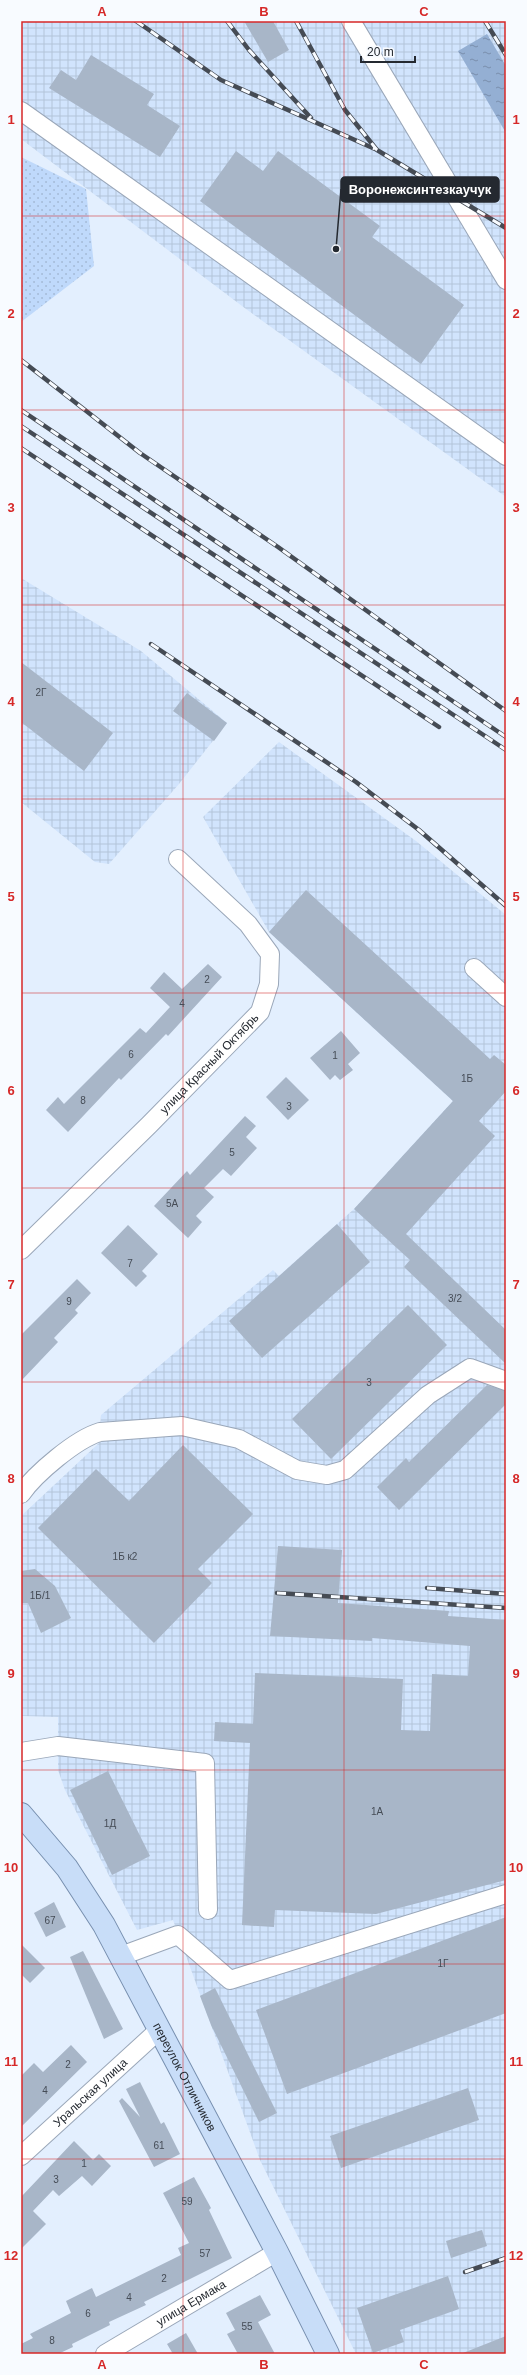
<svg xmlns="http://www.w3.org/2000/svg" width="527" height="2375" font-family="Arial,sans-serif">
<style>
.industrial{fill:url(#industrial-grid)}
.grass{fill:url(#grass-dots)}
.water{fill:url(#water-ripples)}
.building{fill:#a8b6c8}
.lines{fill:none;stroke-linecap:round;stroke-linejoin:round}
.minor-casing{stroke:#9aa7b9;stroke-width:20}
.major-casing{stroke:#778faf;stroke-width:24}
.minor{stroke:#fff;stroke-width:18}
.major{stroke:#c8ddf8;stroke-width:22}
.rail-casing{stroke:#454b54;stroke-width:4.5}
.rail{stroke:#f8fbff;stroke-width:3;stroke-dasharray:9;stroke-linecap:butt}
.grid{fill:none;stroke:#d62828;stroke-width:1;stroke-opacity:0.55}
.labels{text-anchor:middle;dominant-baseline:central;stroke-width:3.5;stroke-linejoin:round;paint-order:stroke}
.number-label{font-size:10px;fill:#454c56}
.street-label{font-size:12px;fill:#242930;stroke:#f8fbff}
.leader{fill:none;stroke:#242930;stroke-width:1.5}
.callout-dot{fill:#242930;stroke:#f8fbff;stroke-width:1.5}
.callout{fill:#242930;stroke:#242930;stroke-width:1.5}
.callout-label{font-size:13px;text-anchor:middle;font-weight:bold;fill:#fff}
.neatline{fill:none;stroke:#d62828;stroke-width:1.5}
.grid-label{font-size:13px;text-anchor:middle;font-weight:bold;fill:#d62828}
</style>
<defs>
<pattern id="industrial-grid" width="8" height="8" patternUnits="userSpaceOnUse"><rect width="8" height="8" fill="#d1e4fd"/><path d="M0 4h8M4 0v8" fill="none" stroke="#b3c4d9"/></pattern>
<pattern id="grass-dots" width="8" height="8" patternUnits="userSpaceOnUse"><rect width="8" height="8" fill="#bfd9fb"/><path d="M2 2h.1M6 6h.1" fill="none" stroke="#a4bad7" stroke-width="1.8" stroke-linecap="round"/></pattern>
<pattern id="water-ripples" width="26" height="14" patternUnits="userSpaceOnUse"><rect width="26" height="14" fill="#94afd3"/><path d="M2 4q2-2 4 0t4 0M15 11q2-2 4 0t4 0" fill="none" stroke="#798eac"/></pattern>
</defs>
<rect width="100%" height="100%" fill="#e3effe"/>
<g class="industrial">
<polygon points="21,21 506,21 506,497 246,309 21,139"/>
<polygon points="21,578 141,651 227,723 179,784 109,864 95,862 21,802"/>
<polygon points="279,742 416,841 506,915 506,2354 356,2354 260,2160 173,1920 137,1930 65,1790 58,1770 58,1717 21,1716 21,1516 99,1443 101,1415 273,1270 279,1276 337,1224 354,1209 453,1101 269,932 203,817"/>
</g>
<polygon class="grass" points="21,157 86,189 94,266 21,322"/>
<polygon class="water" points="487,34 506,66 506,133 458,51"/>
<g class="building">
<polygon points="244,21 273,21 289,50 268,62"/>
<polygon points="91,55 154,94 147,105 180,126 160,157 49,88 61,70 76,80"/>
<polygon points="236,151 263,171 278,151 380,226 372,237 464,305 421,364 200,201"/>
<polygon points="21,662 113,733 84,771 21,722"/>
<polygon points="187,693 227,723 214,741 173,711"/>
<polygon points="306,890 490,1059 494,1055 506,1065 506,1091 479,1121 495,1136 406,1234 506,1330 506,1364 404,1267 410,1260 354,1209 453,1101 269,932"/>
<polygon points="208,964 222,977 168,1036 166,1034 121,1080 119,1078 68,1132 46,1110 58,1097 64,1104 140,1028 146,1033 170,1007 150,988 164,972 182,989"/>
<polygon points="341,1031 360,1053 348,1064 353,1070 340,1080 335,1075 330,1080 310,1058"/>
<polygon points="286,1077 309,1100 288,1120 266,1097"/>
<polygon points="245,1116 256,1126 246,1137 257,1148 231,1176 223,1169 204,1188 214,1197 196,1216 202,1222 188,1238 154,1206 187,1171 190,1175"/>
<polygon points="337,1224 370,1262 262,1358 229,1321"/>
<polygon points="128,1225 158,1254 142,1271 147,1276 136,1287 101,1253"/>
<polygon points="77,1279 91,1293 75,1310 78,1313 54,1338 58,1342 21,1381 21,1335"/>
<polygon points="408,1305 447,1345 331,1459 292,1419"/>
<polygon points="487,1385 506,1391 506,1404 399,1510 377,1487 406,1458 409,1462"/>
<polygon points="183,1445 253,1514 198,1569 212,1583 154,1643 38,1528 96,1469 129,1501"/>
<polygon points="278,1546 342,1550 338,1603 449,1611 448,1616 506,1620 506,1880 376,1914 275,1910 274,1927 242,1925 250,1743 214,1741 215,1722 253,1724 255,1673 403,1679 401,1730 430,1731 432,1674 468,1676 470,1646 372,1638 372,1641 270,1636"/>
<polygon points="35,1569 55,1586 71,1618 41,1633 28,1603 21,1603 21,1571"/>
<polygon points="108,1771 150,1856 112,1875 70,1790"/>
<polygon points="54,1902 66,1927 46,1937 34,1913"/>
<polygon points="506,1917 506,2013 287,2094 256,2010"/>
<polygon points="21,1944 45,1968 30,1983 21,1974"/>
<polygon points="83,1951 123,2029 104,2039 70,1957"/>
<polygon points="215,1988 277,2113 259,2122 211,2025 200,1996"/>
<polygon points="71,2045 87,2062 21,2127 21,2076 34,2063 43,2072"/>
<polygon points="140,2082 161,2124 164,2122 180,2154 154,2167 119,2101 122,2098 140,2117 126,2089"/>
<polygon points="468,2088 479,2120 341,2168 330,2136"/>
<polygon points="74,2141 93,2160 99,2154 111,2166 92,2186 82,2176 59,2196 53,2190 33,2211 46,2224 21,2249 21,2197"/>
<polygon points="194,2177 211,2208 209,2210 232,2258 144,2302 146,2305 109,2322 110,2325 72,2344 73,2347 58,2354 21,2354 21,2344 33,2338 30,2334 71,2313 66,2301 92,2288 96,2297 181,2255 178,2248 189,2243 163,2193"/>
<polygon points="482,2230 487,2246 451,2258 446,2241"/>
<polygon points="448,2276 459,2309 400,2330 404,2342 373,2353 357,2308"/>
<polygon points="260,2295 271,2315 258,2322 275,2354 238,2354 227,2334 235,2330 226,2313"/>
<polygon points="186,2333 198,2354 173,2354 167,2344"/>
<polygon points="506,2336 506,2354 463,2354 463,2353"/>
</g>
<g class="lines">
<g class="minor-casing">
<g id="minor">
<polyline points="351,21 506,280"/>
<polyline points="21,111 506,456"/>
<polyline points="474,968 506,997"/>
<path id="s1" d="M21,1250L149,1125L260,1012L269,984L270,954L248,924L178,859"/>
<path d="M21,1494C35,1474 76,1439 100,1432L182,1426L239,1439L297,1470L327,1475L345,1470L428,1395L470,1368L506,1381"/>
<polyline points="21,1752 58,1746 205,1763 208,1910"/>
<polyline points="121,1956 178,1935 230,1980 506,1894"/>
<path id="s2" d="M21,2156L160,2029"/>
<path id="s3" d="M105,2354L277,2252"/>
</g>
</g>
<g class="major-casing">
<g id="major">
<path id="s4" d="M21,1814L67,1868L104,1925L277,2252L328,2354"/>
</g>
</g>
<use href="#minor" class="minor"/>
<use href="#major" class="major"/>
<g class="rail-casing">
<g id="rail">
<polyline points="136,21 221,80 375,149"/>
<polyline points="227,21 249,50 311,118"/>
<polyline points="296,21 345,110 377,150 506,228"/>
<polyline points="485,21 506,55"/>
<polyline points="21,360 140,453 278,547 506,711"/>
<polyline points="21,410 506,737"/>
<polyline points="21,426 506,750"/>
<polyline points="21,448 439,727"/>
<polyline points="151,644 356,782 419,830 506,906"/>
<polyline points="427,1588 506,1594"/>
<polyline points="277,1593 506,1608"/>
<polyline points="465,2272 506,2258"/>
</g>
</g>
<use href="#rail" class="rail"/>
</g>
<path class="grid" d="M183,21V2354M344,21V2354M21,216H506M21,410H506M21,605H506M21,799H506M21,993H506M21,1188H506M21,1382H506M21,1576H506M21,1770H506M21,1964H506M21,2159H506"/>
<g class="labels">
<g class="number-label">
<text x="41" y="692">2Г</text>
<text x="207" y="979">2</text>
<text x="182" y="1003">4</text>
<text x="131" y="1054">6</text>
<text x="335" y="1055">1</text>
<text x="467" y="1078">1Б</text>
<text x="83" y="1100">8</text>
<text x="289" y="1106">3</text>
<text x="232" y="1152">5</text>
<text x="172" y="1203">5А</text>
<text x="130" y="1263">7</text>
<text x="455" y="1298">3/2</text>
<text x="69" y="1301">9</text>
<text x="369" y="1382">3</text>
<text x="125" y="1556">1Б к2</text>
<text x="40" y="1595">1Б/1</text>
<text x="377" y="1811">1А</text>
<text x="110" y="1823">1Д</text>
<text x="50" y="1920">67</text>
<text x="443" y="1963">1Г</text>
<text x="68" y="2064">2</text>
<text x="45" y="2090">4</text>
<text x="159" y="2145">61</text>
<text x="84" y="2163">1</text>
<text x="56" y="2179">3</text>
<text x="187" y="2201">59</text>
<text x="205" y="2253">57</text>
<text x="164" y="2278">2</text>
<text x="129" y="2297">4</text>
<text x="88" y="2313">6</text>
<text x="247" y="2326">55</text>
<text x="52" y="2340">8</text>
</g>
<g class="street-label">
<text stroke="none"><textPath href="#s1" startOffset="265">улица Красный Октябрь</textPath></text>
<text stroke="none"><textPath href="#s4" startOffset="311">переулок Отличников</textPath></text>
<text stroke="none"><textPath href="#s2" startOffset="94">Уральская улица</textPath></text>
<text stroke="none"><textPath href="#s3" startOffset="100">улица Ермака</textPath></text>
</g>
</g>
<path class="leader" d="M336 249L341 189"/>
<circle class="callout-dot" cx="336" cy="249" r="4"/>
<rect class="callout" x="341" y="177" width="158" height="25" rx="4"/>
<g class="callout-label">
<text x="420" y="194">Воронежсинтезкаучук</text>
</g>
<rect width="527" height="2375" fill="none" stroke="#f8fbff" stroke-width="44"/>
<path d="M361 56v6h54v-6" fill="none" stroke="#242930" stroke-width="2"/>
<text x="367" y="56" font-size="12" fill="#242930" stroke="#f8fbff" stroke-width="3" paint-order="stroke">20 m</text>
<rect x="22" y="22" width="483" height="2331" class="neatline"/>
<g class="grid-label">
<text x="102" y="16">A</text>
<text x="264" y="16">B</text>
<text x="424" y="16">C</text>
<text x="11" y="124">1</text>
<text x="516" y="124">1</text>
<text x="11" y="318">2</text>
<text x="516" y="318">2</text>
<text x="11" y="512">3</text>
<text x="516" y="512">3</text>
<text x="11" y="706">4</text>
<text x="516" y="706">4</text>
<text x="11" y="901">5</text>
<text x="516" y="901">5</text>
<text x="11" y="1095">6</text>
<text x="516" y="1095">6</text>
<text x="11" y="1289">7</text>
<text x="516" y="1289">7</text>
<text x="11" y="1483">8</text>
<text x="516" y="1483">8</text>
<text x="11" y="1678">9</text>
<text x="516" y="1678">9</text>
<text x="11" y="1872">10</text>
<text x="516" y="1872">10</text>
<text x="11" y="2066">11</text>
<text x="516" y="2066">11</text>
<text x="11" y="2260">12</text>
<text x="516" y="2260">12</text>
<text x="102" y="2369">A</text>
<text x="264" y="2369">B</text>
<text x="424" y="2369">C</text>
</g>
</svg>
